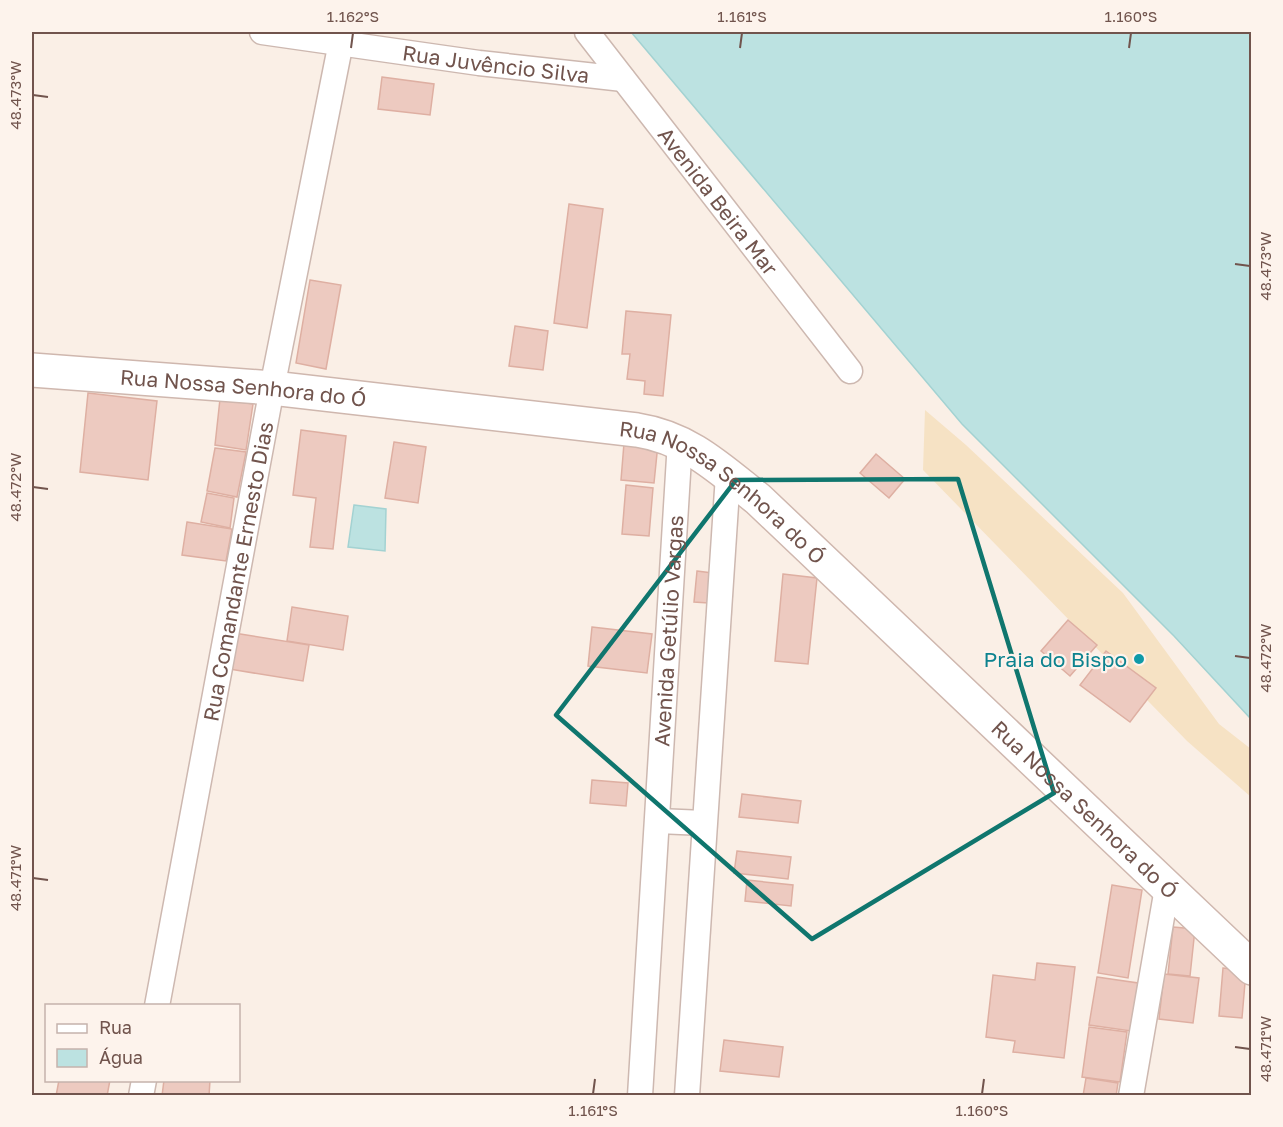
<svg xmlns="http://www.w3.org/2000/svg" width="1283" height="1127" font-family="'Golos Text',sans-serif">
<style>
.sand{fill:#f6e2c4}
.water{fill:#bce2e1;stroke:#a3d2d2;stroke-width:1.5}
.building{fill:#edcac0;stroke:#deafa2;stroke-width:1.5}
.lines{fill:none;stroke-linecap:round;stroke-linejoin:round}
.street-casing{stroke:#cdb8b0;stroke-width:27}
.secondary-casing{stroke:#cfb7ae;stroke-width:36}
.street{stroke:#fff;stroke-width:24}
.secondary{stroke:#fff;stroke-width:33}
.marked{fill:none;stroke:#0f766e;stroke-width:4.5;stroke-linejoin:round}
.ticks{fill:none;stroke:#71544d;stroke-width:2}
.culture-dot{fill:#0f9aa8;stroke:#fdf3ec;stroke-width:2}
.labels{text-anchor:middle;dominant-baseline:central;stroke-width:4.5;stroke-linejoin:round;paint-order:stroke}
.street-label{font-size:21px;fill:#71544d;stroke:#fdf3ec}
.culture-label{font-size:21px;fill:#0d838f;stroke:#fdf3ec;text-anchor:end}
.neatline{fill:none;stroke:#71544d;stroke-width:2}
.ticks-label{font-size:15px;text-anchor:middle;fill:#71544d}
</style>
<rect width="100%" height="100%" fill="#faefe6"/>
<polygon class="sand" points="925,410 966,445 1123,593 1219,724 1251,749 1251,797 1187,741 923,470"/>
<g class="water">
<polygon points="631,32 1251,32 1251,719 1174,636 962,424"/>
<polygon points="354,505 386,509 385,551 348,547"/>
</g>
<g class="building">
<polygon points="382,77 434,84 430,115 378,109"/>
<polygon points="569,204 603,209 587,328 554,323"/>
<polygon points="310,280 341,285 326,369 296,363"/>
<polygon points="626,311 671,315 663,396 644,394 645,381 627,379 630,354 622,354"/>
<polygon points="515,326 548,331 543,370 509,366"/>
<polygon points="88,393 157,401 148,480 80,472"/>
<polygon points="220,399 253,404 246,450 215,445"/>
<polygon points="301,430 346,436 333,549 310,547 316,498 293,495"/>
<polygon points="625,431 659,434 654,483 621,480"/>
<polygon points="394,442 426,447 418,503 385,498"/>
<polygon points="215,448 246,452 237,497 207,491"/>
<polygon points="876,454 905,479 889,498 860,473"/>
<polygon points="626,485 653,488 649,536 622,534"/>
<polygon points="207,493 234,498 230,528 201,522"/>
<polygon points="187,522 232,529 226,561 182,555"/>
<polygon points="697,571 712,573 708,603 694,602"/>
<polygon points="783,574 817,578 808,664 775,661"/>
<polygon points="292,607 348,616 343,650 287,641"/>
<polygon points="1068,620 1097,645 1070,676 1041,651"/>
<polygon points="592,627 652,634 647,673 588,666"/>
<polygon points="234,633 309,645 303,681 229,669"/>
<polygon points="1106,651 1156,688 1130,722 1080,685"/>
<polygon points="592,780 628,783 626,806 590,803"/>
<polygon points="742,794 801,801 798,823 739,817"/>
<polygon points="737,851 791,857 788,879 734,873"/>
<polygon points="747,880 793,885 791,906 745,901"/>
<polygon points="1112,885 1142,890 1128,978 1098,973"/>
<polygon points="1173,927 1195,929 1190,976 1168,974"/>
<polygon points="1037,963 1075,967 1064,1058 1013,1052 1015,1041 986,1037 993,975 1035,980"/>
<polygon points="1223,968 1246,971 1242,1018 1219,1016"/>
<polygon points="1164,974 1199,978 1193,1023 1159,1019"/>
<polygon points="1097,977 1138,983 1131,1031 1089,1025"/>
<polygon points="1089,1027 1127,1032 1120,1082 1082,1077"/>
<polygon points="724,1040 783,1047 779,1077 720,1071"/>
<polygon points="1086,1078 1118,1083 1116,1096 1083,1096"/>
<polygon points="59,1080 110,1080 107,1096 56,1096"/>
<polygon points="164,1080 210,1080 209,1096 162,1096"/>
</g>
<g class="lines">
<g class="street-casing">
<g id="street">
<path id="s1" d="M262,32L479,63L623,79"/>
<path id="s2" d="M587,32L850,371"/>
<polyline points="658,821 704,823"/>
<path id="s3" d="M157,1006L272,388L343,32"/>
<polyline points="141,1096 144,1080"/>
<path id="s4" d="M640,1096L680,441"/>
<polyline points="687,1096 728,475"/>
<polyline points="1131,1096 1167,888"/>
</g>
</g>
<g class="secondary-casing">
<g id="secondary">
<path id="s5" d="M32,370L272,388L637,430C688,438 719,468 758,499L1252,968"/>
</g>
</g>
<use href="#street" class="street"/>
<use href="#secondary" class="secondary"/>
</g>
<path class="marked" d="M958,479L1054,793L812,939L556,715L736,480Z"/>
<path class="ticks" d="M351,48L353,33M740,48L742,33M1129,48L1131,33M33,95L48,97M1235,264L1250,266M33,487L48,489M1235,656L1250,658M33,878L48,880M1235,1047L1250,1049M593,1094L595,1079M982,1094L984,1079"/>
<circle class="culture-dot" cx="1139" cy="659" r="6"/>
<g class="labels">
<g class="street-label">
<text stroke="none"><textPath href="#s1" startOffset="236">Rua Juvêncio Silva</textPath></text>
<text stroke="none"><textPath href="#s2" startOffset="214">Avenida Beira Mar</textPath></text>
<text stroke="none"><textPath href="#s5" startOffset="212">Rua Nossa Senhora do Ó</textPath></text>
<text stroke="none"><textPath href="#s5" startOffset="714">Rua Nossa Senhora do Ó</textPath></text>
<text stroke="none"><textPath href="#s3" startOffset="442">Rua Comandante Ernesto Dias</textPath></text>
<text stroke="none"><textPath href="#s4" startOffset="466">Avenida Getúlio Vargas</textPath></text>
<text stroke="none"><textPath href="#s5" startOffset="1200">Rua Nossa Senhora do Ó</textPath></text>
</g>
<g class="culture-label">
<text x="1127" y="659">Praia do Bispo</text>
</g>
</g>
<rect width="1283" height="1127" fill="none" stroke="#fdf3ec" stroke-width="66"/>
<rect x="45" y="1004" width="195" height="78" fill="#fdf3ec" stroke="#c5b3ac" stroke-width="1.5"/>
<rect x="57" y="1024" width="30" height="9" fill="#ffffff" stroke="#c5b3ac" stroke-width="1.5"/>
<text x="99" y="1034" font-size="18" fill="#71544d">Rua</text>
<rect x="57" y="1049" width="30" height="18" fill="#bce2e1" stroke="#c5b3ac" stroke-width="1.5"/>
<text x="99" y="1064" font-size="18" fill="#71544d">Água</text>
<rect x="33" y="33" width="1217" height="1061" class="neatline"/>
<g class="ticks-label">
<text x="353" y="22">1.162°S</text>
<text x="742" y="22">1.161°S</text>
<text x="1131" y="22">1.160°S</text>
<text transform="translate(16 95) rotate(-90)" y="5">48.473°W</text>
<text transform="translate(1266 266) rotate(-90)" y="5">48.473°W</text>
<text transform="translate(16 487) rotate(-90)" y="5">48.472°W</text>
<text transform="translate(1266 658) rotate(-90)" y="5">48.472°W</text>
<text transform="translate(16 878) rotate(-90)" y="5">48.471°W</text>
<text transform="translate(1266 1049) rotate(-90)" y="5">48.471°W</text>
<text x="593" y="1116">1.161°S</text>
<text x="982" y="1116">1.160°S</text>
</g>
</svg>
